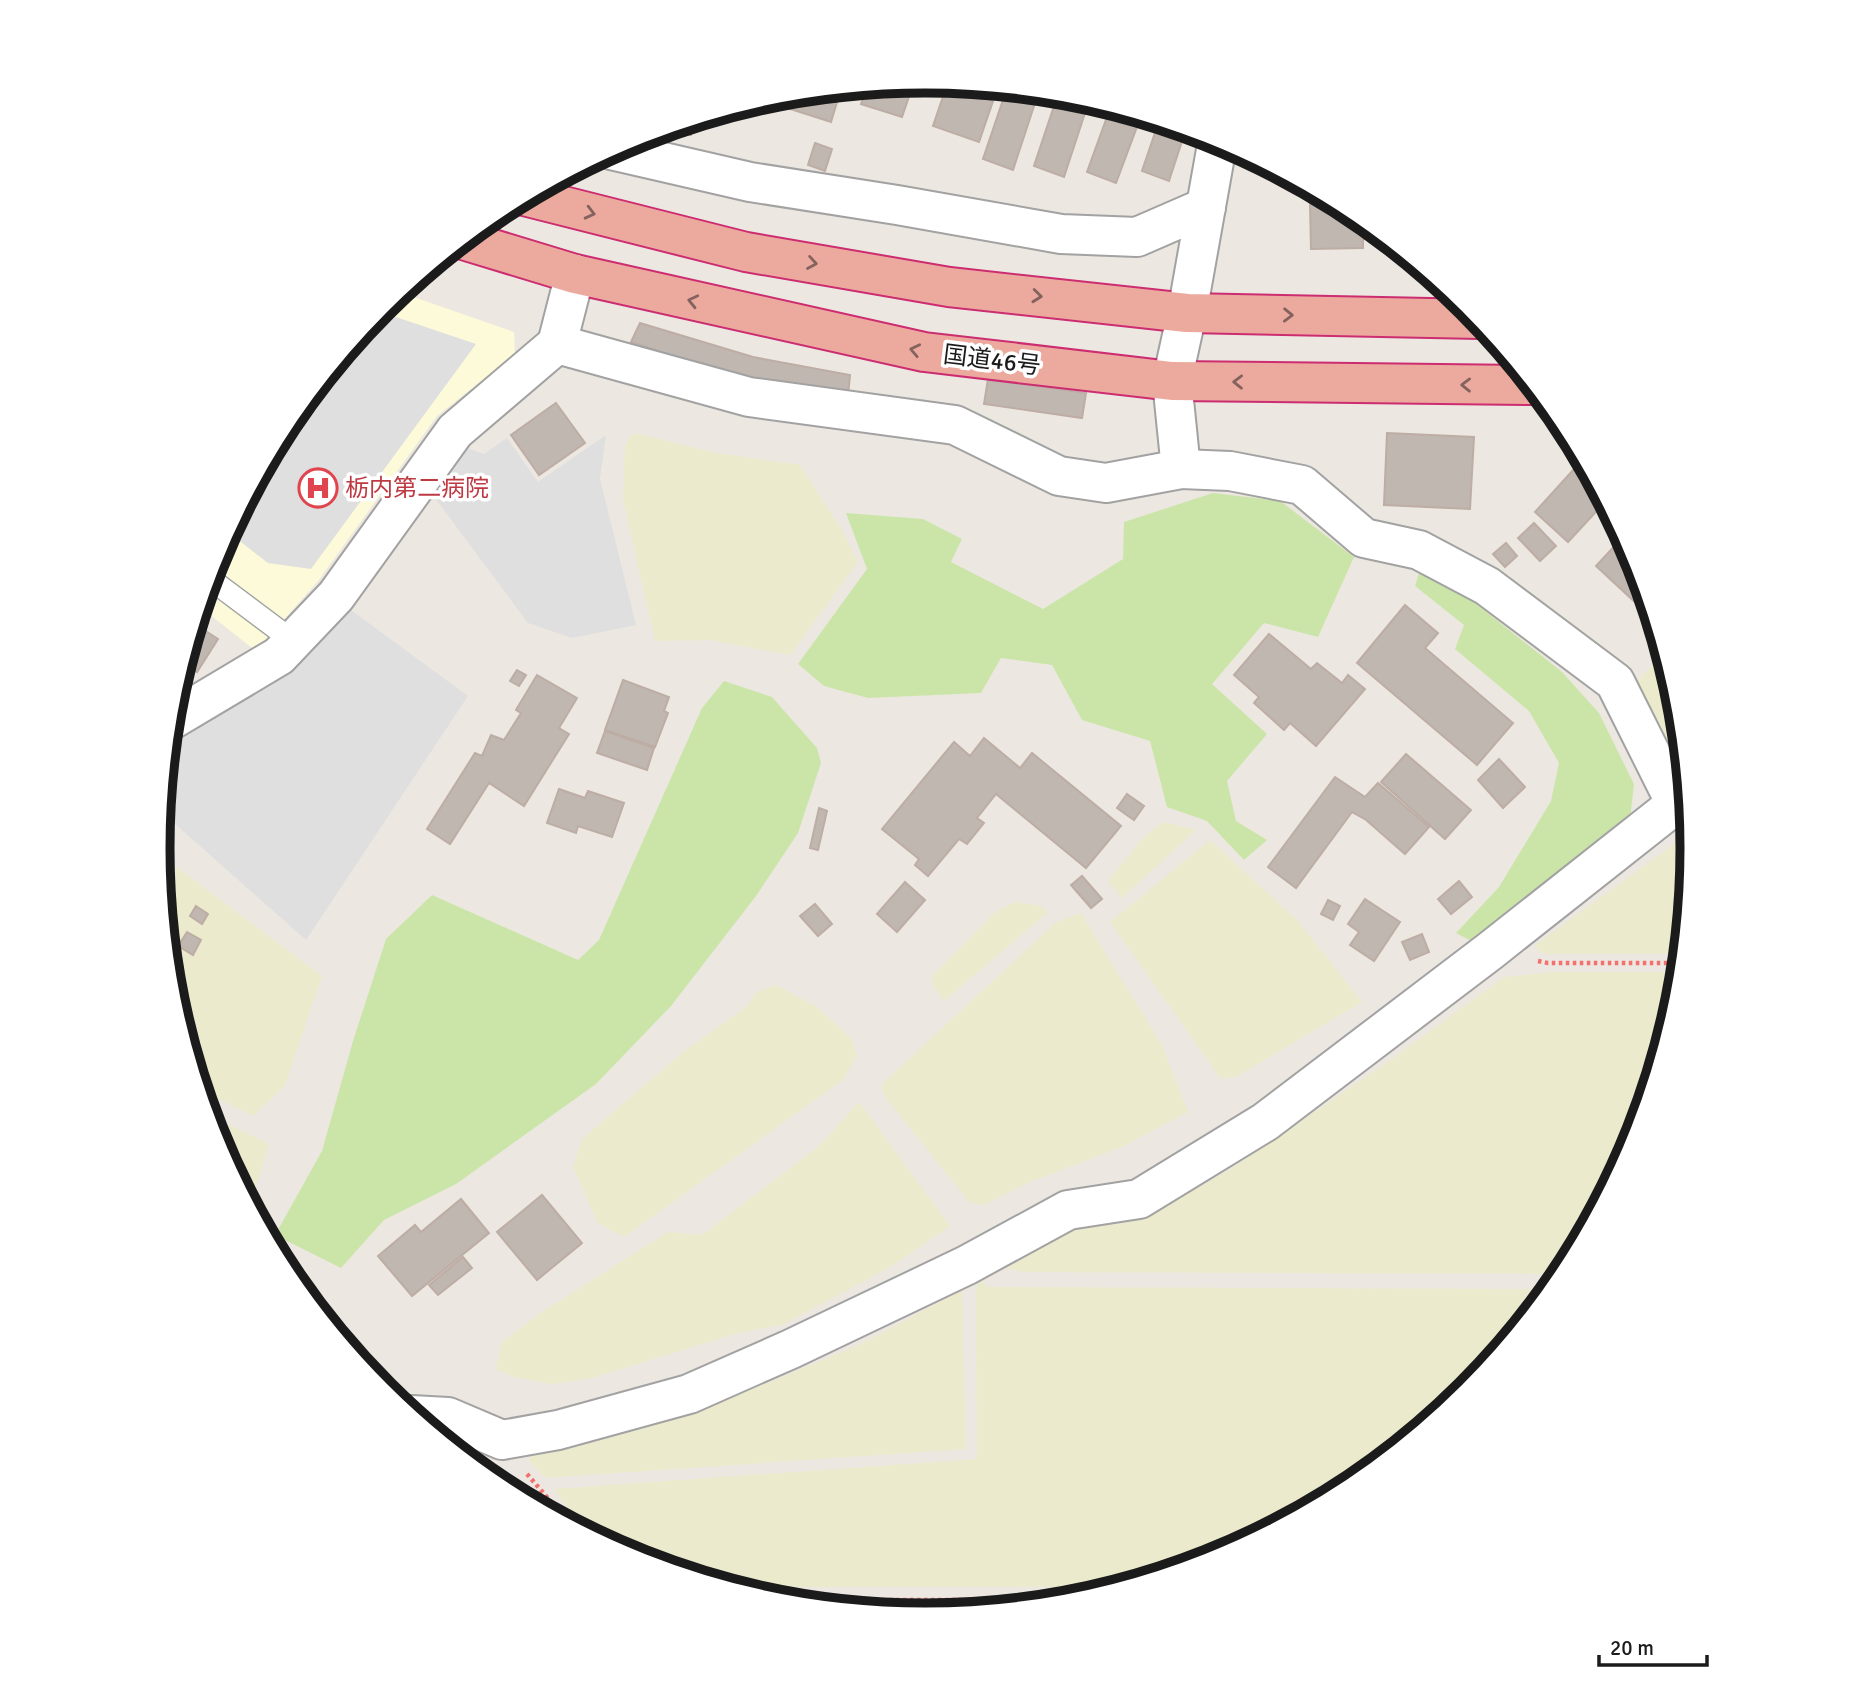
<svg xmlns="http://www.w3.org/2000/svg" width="1851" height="1697" font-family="Signika,'Noto Sans JP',sans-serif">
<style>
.education{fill:#fdfad9}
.farmland{fill:#ebeacd}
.grass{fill:#cbe5a9}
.parking{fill:#dfdfdf}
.building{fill:#c0b7b1;stroke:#bdada4;stroke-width:2}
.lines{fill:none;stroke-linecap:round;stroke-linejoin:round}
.service-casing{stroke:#a2a2a2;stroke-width:24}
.minor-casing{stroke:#a2a2a2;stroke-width:42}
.trunk-casing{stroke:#cc2c70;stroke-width:42}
.path{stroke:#f2706d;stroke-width:4.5;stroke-dasharray:3.5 3.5;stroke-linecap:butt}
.service{stroke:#fff;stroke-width:21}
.minor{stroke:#fff;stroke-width:38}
.trunk{stroke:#ecaa9f;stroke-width:38}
.oneway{stroke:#84625d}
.labels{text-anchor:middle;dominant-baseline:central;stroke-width:7;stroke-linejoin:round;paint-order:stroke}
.street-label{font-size:24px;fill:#1b1b1b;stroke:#fff}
.health-label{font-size:24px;fill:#be3a42;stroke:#fff;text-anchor:start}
.rim{fill:none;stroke:#1b1b1b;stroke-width:9}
</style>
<rect width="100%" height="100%" fill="#ece8e1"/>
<polygon class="education" points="399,292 514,332 515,354 437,416 318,581 256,651 200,607 216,554 287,421 383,305"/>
<g class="farmland">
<polygon points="632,434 639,434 716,453 800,465 841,529 858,562 790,655 710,640 655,641 623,499 625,446"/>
<polygon points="1665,653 1679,699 1686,776 1682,779 1636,682"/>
<polygon points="1163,822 1196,830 1122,898 1108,881 1143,838"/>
<polygon points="1692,831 1693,849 1683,954 1543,954 1534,946"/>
<polygon points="1210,840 1297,920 1362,1002 1236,1077 1221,1079 1110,922"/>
<polygon points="158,853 322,976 285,1086 253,1116 200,1090 172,998"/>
<polygon points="1015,902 1039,905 1048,912 944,1001 932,984 933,975 994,913"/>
<polygon points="1081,913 1162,1045 1188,1112 1122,1147 1030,1182 984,1205 970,1203 884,1096 881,1085 1056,922"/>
<polygon points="1551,972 1681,972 1679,999 1635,1143 1565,1274 1022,1272 1000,1267 1049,1237 1116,1218 1145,1218 1231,1169 1389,1061 1504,977"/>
<polygon points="776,985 817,1007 851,1038 857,1056 843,1080 624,1237 598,1223 573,1167 582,1139 683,1052 747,1006 757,992"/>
<polygon points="859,1102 950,1226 889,1268 782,1325 738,1333 592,1378 553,1384 513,1377 496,1369 502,1342 539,1314 668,1232 702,1235 819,1146"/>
<polygon points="207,1114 269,1144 250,1207 216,1142"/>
<polygon points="979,1280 990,1287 1553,1289 1468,1392 1352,1487 1219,1558 1124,1587 727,1587 631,1558 600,1541 579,1523 554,1489 977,1459 976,1292"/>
<polygon points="962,1290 966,1449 545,1478 529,1460 533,1445 570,1440 701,1410 859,1345"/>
</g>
<g class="grass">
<polygon points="1213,493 1280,501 1354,557 1318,637 1264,623 1212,684 1267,734 1227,781 1236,821 1267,840 1244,860 1207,821 1167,807 1150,741 1082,720 1052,665 1001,658 981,693 868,698 824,686 798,664 867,569 846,513 923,519 962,539 951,562 1043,609 1123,559 1124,522"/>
<polygon points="1420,570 1465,595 1562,672 1599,713 1634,784 1629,828 1473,942 1456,933 1499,887 1551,801 1559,763 1529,711 1455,649 1464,625 1415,586"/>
<polygon points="724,681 772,697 817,748 821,763 798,833 756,896 671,1006 596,1084 456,1184 384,1220 341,1268 275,1235 322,1151 353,1041 386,939 432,895 578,960 599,940 702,708"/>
</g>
<g class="parking">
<polygon points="378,311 476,344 311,569 268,563 228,532 287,421"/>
<polygon points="606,435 600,479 636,625 572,638 528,623 432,494 467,448 484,454 507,438 538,482"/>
<polygon points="351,610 468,696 306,940 166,816 162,805 167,749 279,676"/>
</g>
<g class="building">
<polygon points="914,82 902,117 861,104 868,86"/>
<polygon points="947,85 993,101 979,142 933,126"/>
<polygon points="841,89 831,122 762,100 776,95"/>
<polygon points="1006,91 1036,100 1013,170 983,159"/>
<polygon points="1056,100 1086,110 1064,177 1034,166"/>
<polygon points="1111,106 1141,116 1116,183 1087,172"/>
<polygon points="693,120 691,135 669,131 670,127"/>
<polygon points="1159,121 1186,129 1169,181 1142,171"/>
<polygon points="815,143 832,149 825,171 808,165"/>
<polygon points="1338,202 1353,210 1385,238 1363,239 1363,248 1311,249 1310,203"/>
<polygon points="640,323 753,357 850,375 848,396 750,381 631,342"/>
<polygon points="988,379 1086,393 1082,418 984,404"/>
<polygon points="556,403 585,443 539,475 511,435"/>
<polygon points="1387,433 1474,437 1470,509 1384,505"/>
<polygon points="1584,458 1606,501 1568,542 1535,512"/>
<polygon points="1534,523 1556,546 1540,561 1518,538"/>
<polygon points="1622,538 1630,545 1635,555 1653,615 1651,617 1596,566"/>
<polygon points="1506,543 1517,556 1505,567 1493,554"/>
<polygon points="1405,605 1438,633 1425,648 1513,723 1477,765 1357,663"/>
<polygon points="195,624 218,639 197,672 183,663"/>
<polygon points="1269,634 1311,669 1317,663 1342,683 1348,675 1365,689 1316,746 1290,723 1284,730 1254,703 1259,697 1234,675"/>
<polygon points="517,670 526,675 519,686 510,681"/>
<polygon points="537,675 577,698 559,728 569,734 524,806 489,783 450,844 427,829 475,753 482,756 491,735 504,740 521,713 516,710"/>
<polygon points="623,680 669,697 664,711 668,713 655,747 605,730"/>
<polygon points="605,731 654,748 647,770 597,753"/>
<polygon points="984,738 1020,768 1032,753 1121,826 1086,868 996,794 977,818 984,823 967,844 959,839 928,876 915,865 919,859 882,829 954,742 970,756"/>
<polygon points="1406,754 1471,810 1445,839 1381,782"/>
<polygon points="1499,759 1525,787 1503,808 1478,780"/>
<polygon points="1335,777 1365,797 1378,783 1429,827 1405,854 1365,819 1352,812 1296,888 1268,867"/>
<polygon points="559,789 585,798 588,791 624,803 612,837 578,826 576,833 547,823"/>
<polygon points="1127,794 1144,806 1134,820 1117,808"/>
<polygon points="819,808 827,811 818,850 810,848"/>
<polygon points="1082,876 1102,899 1091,908 1071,885"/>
<polygon points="1459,881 1472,897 1451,914 1438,899"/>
<polygon points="905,882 925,900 897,932 877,914"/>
<polygon points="1365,899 1400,922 1374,961 1350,945 1359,932 1348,924"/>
<polygon points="1328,900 1340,906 1333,920 1321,914"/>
<polygon points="815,904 832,924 818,936 800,916"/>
<polygon points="196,906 208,914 202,924 190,916"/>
<polygon points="187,932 201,940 193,955 178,946"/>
<polygon points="1422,934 1429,952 1410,960 1402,942"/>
<polygon points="542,1195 582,1243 537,1280 497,1232"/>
<polygon points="461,1199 489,1233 412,1296 378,1256 415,1225 421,1232"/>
<polygon points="463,1257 472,1268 438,1295 429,1285"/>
</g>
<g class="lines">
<g class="service-casing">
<polyline id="service" points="209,578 293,641"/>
</g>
<g class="minor-casing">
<g id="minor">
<polyline points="611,150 750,182 897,205 1061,234 1137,237 1206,207"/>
<polyline points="557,344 575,274"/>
<polyline points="170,721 279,656 336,596 455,431 557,344 749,397 955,425 1059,476 1106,483 1181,469 1172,381 1187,313 1218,139"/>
<polyline points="411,1415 448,1417 502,1440 558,1430 689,1394 791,1349 967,1265 1068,1210 1139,1199 1265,1122 1490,951 1676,804 1615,682 1487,586 1419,550 1364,538 1302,485 1230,471 1181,469"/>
</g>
</g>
<g class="trunk-casing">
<g id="trunk">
<polyline points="524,196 746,252 949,287 1187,313 1480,319"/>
<polyline points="463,240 575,274 924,352 1172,381 1534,385"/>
</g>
</g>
<g class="path">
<polyline points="1538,961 1548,963 1682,963"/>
<polyline points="527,1474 571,1525"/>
<polyline points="770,1600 1081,1600"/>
</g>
<use href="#service" class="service"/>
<use href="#minor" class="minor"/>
<use href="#trunk" class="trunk"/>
</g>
<defs><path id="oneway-chevron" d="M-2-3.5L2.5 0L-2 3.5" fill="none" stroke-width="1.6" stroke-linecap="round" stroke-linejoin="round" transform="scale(1.75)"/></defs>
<g class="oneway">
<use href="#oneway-chevron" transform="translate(590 213) rotate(14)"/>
<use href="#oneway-chevron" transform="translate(812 263) rotate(10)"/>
<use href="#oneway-chevron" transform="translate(1037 296) rotate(6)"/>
<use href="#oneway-chevron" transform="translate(693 301) rotate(-167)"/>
<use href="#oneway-chevron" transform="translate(1288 315) rotate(1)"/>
<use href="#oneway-chevron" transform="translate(915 350) rotate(-168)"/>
<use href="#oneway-chevron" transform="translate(1238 382) rotate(-179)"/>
<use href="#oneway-chevron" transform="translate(1466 385) rotate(-179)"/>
</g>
<defs>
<g id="hospital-ring" transform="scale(2.0125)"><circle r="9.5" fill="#fff" stroke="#e0444e" stroke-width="1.5"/><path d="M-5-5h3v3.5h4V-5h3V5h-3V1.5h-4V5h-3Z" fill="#e0444e"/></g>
</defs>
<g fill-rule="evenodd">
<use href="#hospital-ring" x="318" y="488"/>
</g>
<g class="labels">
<g class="street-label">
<text transform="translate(992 360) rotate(7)">国道46号</text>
</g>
<g class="health-label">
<text x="345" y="488">栃内第二病院</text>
</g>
</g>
<path d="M0 0H1851V1697H0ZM170 848a755 755 0 1 1 1510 0a755 755 0 1 1-1510 0Z" fill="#fff" fill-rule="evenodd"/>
<path class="rim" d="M170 848a755 755 0 1 1 1510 0a755 755 0 1 1-1510 0Z"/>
<path d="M1599 1655v10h108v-10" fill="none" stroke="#1b1b1b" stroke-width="3.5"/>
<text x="1610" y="1655" font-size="21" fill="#1b1b1b" stroke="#ffffff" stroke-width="5" paint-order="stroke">20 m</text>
</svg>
